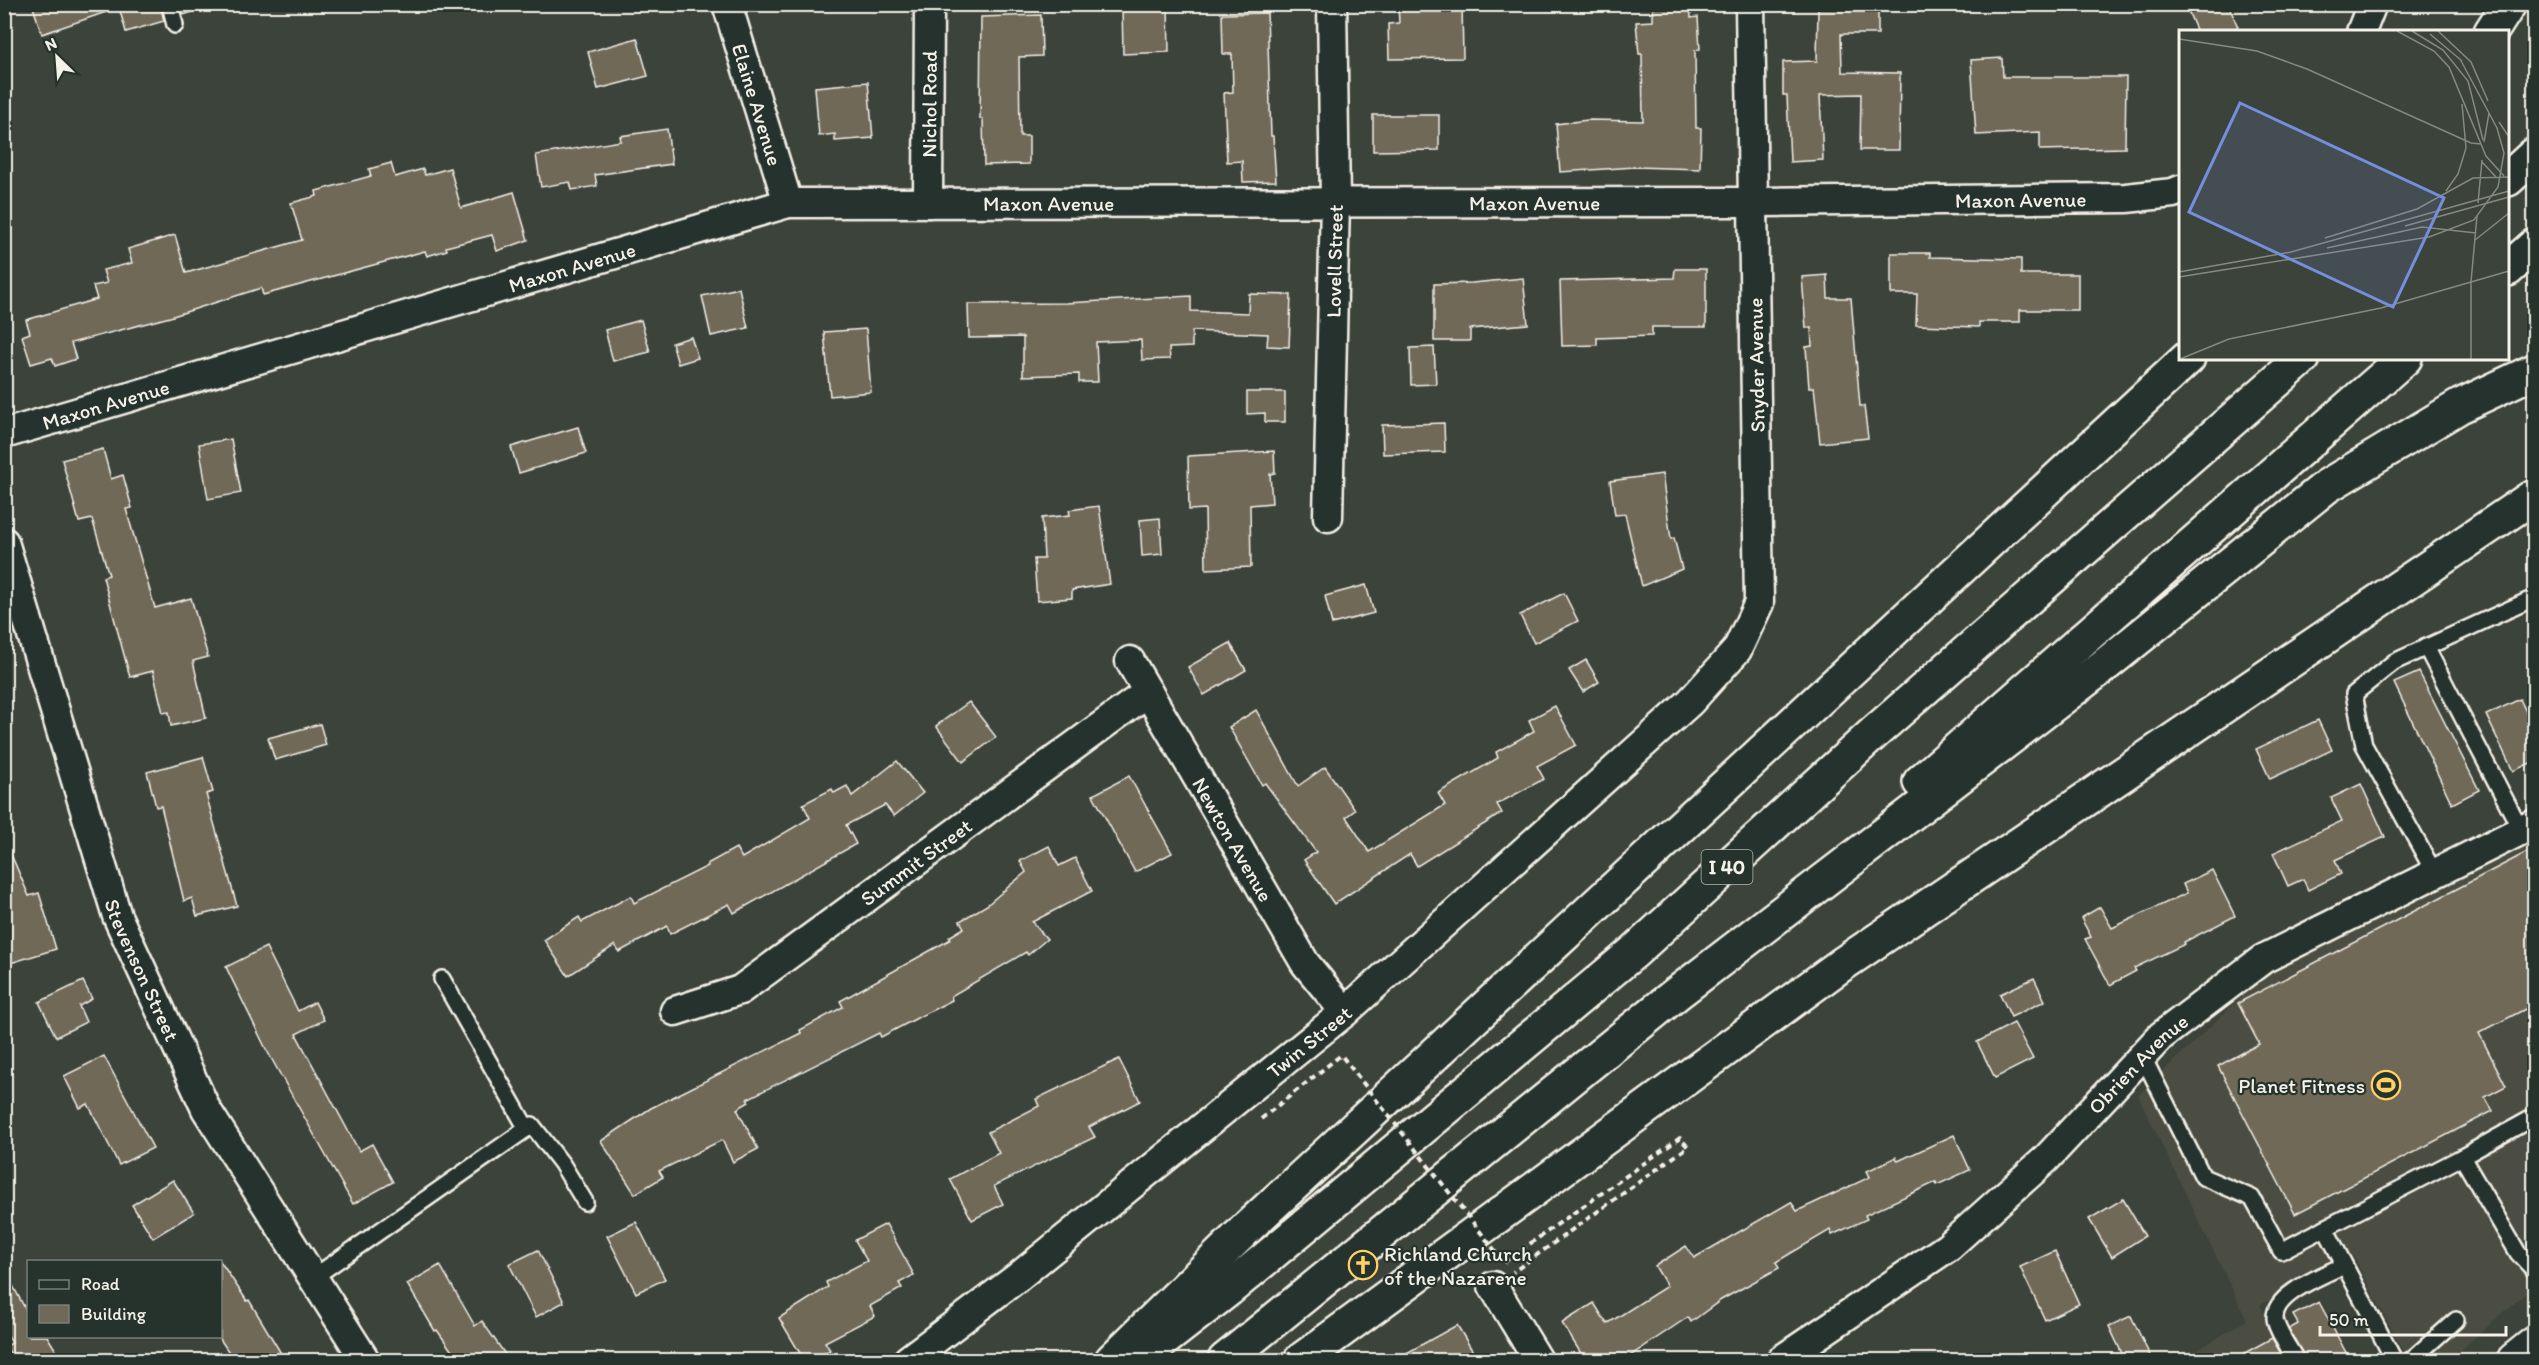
<svg xmlns="http://www.w3.org/2000/svg" width="2539" height="1365" font-family="Itim,sans-serif">
<style>
.built{fill:#4c4e43}
.building{fill:#706958;stroke:#f4f1e8;stroke-width:1.5}
.lines{fill:none;stroke-linecap:round;stroke-linejoin:round}
.lane-casing{stroke:#f4f1e8;stroke-width:20}
.street-casing{stroke:#f4f1e8;stroke-width:33}
.primary-casing{stroke:#f4f1e8;stroke-width:38}
.highway-casing{stroke:#f4f1e8;stroke-width:38}
.path{stroke:#f4f1e8;stroke-width:4;stroke-dasharray:6 4.5;stroke-linecap:butt}
.lane{stroke:#26332d;stroke-width:15}
.street{stroke:#26332d;stroke-width:28}
.primary{stroke:#26332d;stroke-width:33}
.highway{stroke:#26332d;stroke-width:33}
.path-bridge{stroke:#f4f1e8;stroke-width:4;stroke-dasharray:6 4.5;stroke-linecap:butt}
.labels{text-anchor:middle;dominant-baseline:central;stroke-width:4.5;stroke-linejoin:round;paint-order:stroke}
.shield{fill:#26332d;stroke:#b6b8b0;stroke-width:1.5}
.shield-label{font-size:20px;font-weight:bold;fill:#f4f1e8}
.street-label{font-size:21px;fill:#f4f1e8;stroke:#26332d}
.poi-label{font-size:21px;fill:#f4f1e8;stroke:#26332d;text-anchor:end}
.inset-road{fill:none;stroke:#868980;stroke-width:1.5}
.view{fill:#738fde;fill-opacity:0.15;stroke:#738fde;stroke-width:3}
.inset-edge{fill:none;stroke:#f4f1e8;stroke-width:3}
</style>
<rect width="100%" height="100%" fill="#3c433a"/>
<filter id="ink" filterUnits="userSpaceOnUse"><feTurbulence type="fractalNoise" baseFrequency=".0167" numOctaves="2"/><feDisplacementMap in="SourceGraphic" scale="12" xChannelSelector="R" yChannelSelector="G"/><feConvolveMatrix kernelMatrix="1 2 1 2 8 2 1 2 1" color-interpolation-filters="sRGB"/></filter>
<g filter="url(#ink)">
<polygon class="built" points="2534,839 2534,1286 2449,1360 2408,1360 2353,1255 2260,1305 2288,1360 2181,1360 2247,1320 2138,1095 2271,969"/>
<g class="building">
<polygon points="32,4 118,4 118,8 42,34"/>
<polygon points="118,4 160,4 164,21 126,32"/>
<polygon points="180,4 201,4 202,9 183,15"/>
<polygon points="1398,4 1462,4 1463,58 1389,59 1388,24 1399,23"/>
<polygon points="1653,4 1690,4 1691,18 1698,17 1700,49 1695,50 1696,128 1701,128 1700,169 1635,167 1560,172 1556,124 1588,120 1643,121 1642,54 1639,54 1636,22 1653,21"/>
<polygon points="1840,4 1878,4 1878,34 1841,34 1842,72 1900,73 1899,150 1860,150 1861,94 1820,95 1823,160 1790,162 1787,95 1783,95 1783,62 1817,61 1818,8 1840,8"/>
<polygon points="2185,4 2228,4 2238,27 2226,32 2197,32"/>
<polygon points="1168,5 1169,52 1123,54 1122,7"/>
<polygon points="1267,13 1271,136 1273,136 1276,181 1243,182 1242,161 1227,162 1224,93 1233,92 1232,54 1223,54 1222,14"/>
<polygon points="1041,15 1042,56 1019,57 1020,136 1029,136 1029,164 984,165 983,119 980,119 981,17"/>
<polygon points="637,38 648,76 598,89 588,52"/>
<polygon points="2002,58 2003,77 2126,77 2125,148 2040,150 2040,132 1976,135 1971,60"/>
<polygon points="868,82 873,138 835,141 835,134 819,136 815,87"/>
<polygon points="1373,115 1439,115 1439,150 1373,151"/>
<polygon points="667,129 672,164 595,175 597,186 572,190 570,182 541,187 536,155 621,141 620,136"/>
<polygon points="391,163 395,177 423,169 425,175 450,168 461,208 514,192 528,240 497,251 492,235 446,247 447,250 427,256 425,251 263,295 261,288 170,317 71,343 76,359 55,366 52,358 31,364 22,336 30,333 26,320 97,299 93,286 107,283 103,270 132,263 128,249 175,235 186,273 302,240 291,203 317,196 316,191 371,176 369,169"/>
<polygon points="1891,253 1930,253 1930,257 2021,259 2021,274 2078,274 2078,310 2020,310 2020,322 1979,322 1979,327 1916,325 1917,294 1891,294"/>
<polygon points="1675,269 1706,269 1706,327 1652,327 1652,336 1597,338 1597,345 1562,346 1560,281 1674,278"/>
<polygon points="1827,275 1828,298 1851,298 1860,406 1864,406 1868,438 1820,443 1814,387 1809,388 1806,347 1812,346 1811,328 1806,328 1802,277"/>
<polygon points="1523,278 1528,324 1470,329 1470,341 1434,341 1434,284 1472,283"/>
<polygon points="739,288 748,328 711,336 702,296"/>
<polygon points="1249,294 1291,295 1289,347 1267,346 1268,334 1192,331 1192,347 1169,348 1170,359 1142,360 1141,340 1096,342 1098,382 1079,382 1079,374 1023,376 1023,337 969,338 968,304 1066,303 1191,296 1191,311 1248,313"/>
<polygon points="641,320 650,352 613,361 605,330"/>
<polygon points="866,329 871,392 830,396 824,332"/>
<polygon points="691,337 698,358 678,364 672,343"/>
<polygon points="1434,347 1436,384 1411,385 1410,348"/>
<polygon points="1247,392 1285,392 1285,422 1265,422 1265,413 1247,414"/>
<polygon points="1444,423 1445,452 1383,454 1382,425"/>
<polygon points="578,427 586,453 519,473 511,447"/>
<polygon points="231,439 241,493 208,499 199,444"/>
<polygon points="103,449 111,479 123,475 132,508 126,509 155,608 191,598 208,657 193,661 206,718 171,726 169,712 163,713 153,671 130,677 103,577 109,575 92,519 79,522 62,460"/>
<polygon points="1274,451 1275,473 1270,474 1272,503 1250,505 1251,567 1206,569 1205,509 1189,510 1188,456"/>
<polygon points="1662,474 1671,539 1674,538 1682,569 1642,586 1625,514 1615,515 1610,481"/>
<polygon points="1099,506 1110,584 1072,590 1072,598 1037,601 1034,559 1044,559 1042,518 1070,515 1069,510"/>
<polygon points="1160,518 1162,554 1142,556 1140,520"/>
<polygon points="1366,585 1374,613 1332,624 1325,596"/>
<polygon points="1564,593 1578,621 1534,643 1520,615"/>
<polygon points="1230,643 1246,670 1204,695 1188,667"/>
<polygon points="1586,660 1599,682 1583,692 1569,670"/>
<polygon points="2419,672 2479,790 2452,804 2394,683"/>
<polygon points="2520,699 2535,731 2535,761 2513,771 2486,715"/>
<polygon points="969,702 996,737 963,762 936,726"/>
<polygon points="1555,706 1576,745 1537,766 1544,779 1497,804 1502,813 1417,866 1410,854 1334,904 1304,860 1316,852 1265,783 1262,785 1229,727 1256,710 1298,786 1325,767 1355,810 1346,817 1369,852 1445,805 1438,793 1498,758 1496,752 1534,731 1529,720"/>
<polygon points="2318,720 2332,750 2270,779 2256,749"/>
<polygon points="320,724 326,745 275,760 268,738"/>
<polygon points="203,757 213,792 206,794 237,906 197,916 192,898 184,901 161,806 156,807 147,772"/>
<polygon points="897,761 923,793 894,816 885,805 846,825 856,844 734,913 729,904 670,934 667,926 619,952 615,945 568,976 544,940 579,917 582,922 631,896 634,903 708,866 707,864 736,848 742,858 810,818 803,804 832,789 834,793 847,786 852,796"/>
<polygon points="1129,776 1172,853 1135,872 1093,795"/>
<polygon points="2361,784 2385,837 2335,860 2341,874 2308,890 2303,879 2288,886 2273,853 2342,821 2331,798"/>
<polygon points="4,838 29,896 39,893 56,949 4,965"/>
<polygon points="1049,846 1059,866 1075,858 1092,891 1032,922 1047,939 1028,955 1026,952 951,996 952,1000 919,1017 881,1037 879,1033 747,1099 749,1102 737,1109 758,1149 733,1162 722,1140 659,1171 663,1177 635,1194 601,1141 651,1108 801,1033 800,1030 843,1007 840,1001 951,939 949,937 964,928 960,921 987,905 1026,872 1020,861"/>
<polygon points="2535,848 2535,1004 2479,1033 2506,1086 2485,1097 2493,1111 2295,1214 2218,1066 2259,1044 2238,1003"/>
<polygon points="2212,870 2235,916 2184,942 2185,944 2134,968 2136,971 2110,985 2085,939 2091,937 2081,918 2100,907 2112,928 2187,893 2183,884"/>
<polygon points="266,947 298,1011 315,1002 324,1020 296,1034 359,1151 372,1144 393,1182 353,1204 266,1049 226,967"/>
<polygon points="2034,978 2045,1001 2011,1017 2000,994"/>
<polygon points="83,981 92,999 79,1006 86,1022 56,1037 39,1002"/>
<polygon points="2014,1023 2033,1059 1995,1078 1977,1042"/>
<polygon points="104,1056 153,1148 119,1165 88,1104 80,1108 64,1076"/>
<polygon points="1119,1059 1140,1101 1089,1127 1095,1137 994,1186 1003,1204 972,1220 950,1179 999,1153 988,1132 1039,1106 1036,1099"/>
<polygon points="1954,1135 1970,1170 1937,1185 1936,1182 1865,1215 1867,1219 1832,1235 1830,1230 1776,1262 1779,1268 1721,1300 1691,1322 1688,1317 1624,1360 1585,1360 1562,1323 1594,1303 1607,1324 1667,1286 1655,1266 1686,1246 1694,1258 1791,1202 1797,1211 1870,1177 1867,1171 1896,1157 1898,1161"/>
<polygon points="173,1180 194,1213 153,1238 132,1205"/>
<polygon points="2123,1199 2145,1236 2112,1257 2089,1219"/>
<polygon points="636,1222 665,1279 636,1293 607,1236"/>
<polygon points="886,1224 914,1275 899,1283 902,1288 870,1306 875,1316 825,1342 830,1350 813,1360 804,1360 779,1318 828,1287 826,1282 867,1261 855,1240"/>
<polygon points="538,1250 564,1302 536,1317 509,1264"/>
<polygon points="2055,1251 2079,1304 2045,1320 2020,1267"/>
<polygon points="220,1261 247,1301 249,1300 285,1360 234,1360 220,1339"/>
<polygon points="440,1265 475,1326 482,1321 509,1360 458,1360 437,1330 435,1331 407,1284"/>
<polygon points="4,1269 28,1314 28,1336 47,1336 62,1360 14,1360 6,1346 12,1343 4,1329"/>
<polygon points="2319,1302 2350,1360 2306,1360 2289,1329 2298,1324 2293,1315"/>
<polygon points="2131,1316 2152,1360 2125,1360 2109,1326"/>
<polygon points="1457,1325 1478,1360 1394,1360"/>
<polygon points="2272,1338 2285,1360 2232,1360"/>
</g>
<g class="lines">
<g class="lane-casing">
<g id="lane">
<polyline points="170,4 175,25"/>
<polyline points="2426,647 2521,830"/>
<polyline points="2435,874 2364,745 2354,694 2394,662 2534,598"/>
<polyline points="442,979 527,1129"/>
<polyline points="2142,1055 2203,1177 2252,1198 2281,1251 2462,1157 2518,1253 2534,1270"/>
<polyline points="2462,1157 2534,1117"/>
<polyline points="2325,1228 2394,1360"/>
<polyline points="314,1277 532,1125 562,1164 585,1202"/>
<path d="M2296,1360C2290,1349 2276,1330 2275,1318C2274,1293 2325,1275 2344,1265"/>
<polyline points="2411,1360 2456,1320"/>
</g>
</g>
<g class="street-casing">
<g id="street">
<path id="s1" d="M727,4L788,203"/>
<polyline points="2361,32 2372,4"/>
<path id="s2" d="M928,203L929,4"/>
<path id="s3" d="M4,434L788,203L1753,202L2126,198L2173,193L2180,190"/>
<path id="s4" d="M1328,517L1335,201L1332,4"/>
<path id="s5" d="M4,542L117,916L206,1109L365,1360"/>
<path id="s6" d="M1130,661L1305,963L1345,1012"/>
<path id="s7" d="M675,1011L740,990L1148,692"/>
<polyline points="1493,1286 1538,1360"/>
<path id="s8" d="M908,1360L1018,1277L1345,1012L1690,702L1737,650L1759,603L1750,4"/>
<path id="s9" d="M1781,1360L1948,1247L2046,1159L2161,1036L2263,959L2534,824"/>
</g>
</g>
<g class="primary-casing">
<polyline id="primary" points="2514,1360 2534,1344"/>
</g>
<g class="highway-casing">
<g id="highway">
<polyline points="2491,32 2509,4"/>
<polyline points="2508,179 2534,155"/>
<polyline points="2508,269 2534,246"/>
<polyline points="1920,782 2405,358"/>
<polyline points="1112,1360 1249,1226 2188,358"/>
<polyline points="1138,1360 1229,1289 1634,952 1875,732 2303,358"/>
<polyline points="1225,1360 1676,994 2105,665 2327,486 2460,406 2534,371"/>
<polyline points="1301,1360 1841,965 2534,496"/>
</g>
</g>
<polyline class="path" points="1504,1262 1680,1138 1688,1147 1513,1272"/>
<use href="#lane" class="lane"/>
<use href="#street" class="street"/>
<use href="#primary" class="primary"/>
<use href="#highway" class="highway"/>
<polyline class="path-bridge" points="1261,1119 1341,1055 1504,1262"/>
</g>
</g>
<defs>
<g id="stadium-ring" transform="scale(1.5)"><circle r="9.5" fill="#26332d" stroke="#ffd166" stroke-width="1.5"/><path d="M0-5a6.5 5 0 1 0 0 10a6.5 5 0 1 0 0-10ZM-3.5-1.8h7v3.6h-7Z" fill="#ffd166"/></g>
<g id="church-ring" transform="scale(1.5)"><circle r="9.5" fill="#26332d" stroke="#ffd166" stroke-width="1.5"/><path d="M-1.2-6h2.4v3.5h3.3v2.4h-3.3V6h-2.4V-.1h-3.3v-2.4h3.3Z" fill="#ffd166"/></g>
</defs>
<g fill-rule="evenodd">
<use href="#stadium-ring" x="2386" y="1085"/>
<use href="#church-ring" x="1363" y="1265"/>
</g>
<g class="labels">
<rect class="shield" x="1701.5" y="850" width="51" height="34" rx="4.5"/>
<g class="shield-label">
<text x="1727" y="867">I 40</text>
</g>
<g class="street-label">
<text stroke="none"><textPath href="#s1" startOffset="105">Elaine Avenue</textPath></text>
<text stroke="none"><textPath href="#s2" startOffset="99">Nichol Road</textPath></text>
<text stroke="none"><textPath href="#s3" startOffset="2050">Maxon Avenue</textPath></text>
<text stroke="none"><textPath href="#s3" startOffset="1564">Maxon Avenue</textPath></text>
<text stroke="none"><textPath href="#s3" startOffset="1078">Maxon Avenue</textPath></text>
<text stroke="none"><textPath href="#s4" startOffset="256">Lovell Street</textPath></text>
<text stroke="none"><textPath href="#s3" startOffset="592">Maxon Avenue</textPath></text>
<text transform="translate(1756 365) rotate(-91)">Snyder Avenue</text>
<text stroke="none"><textPath href="#s3" startOffset="106">Maxon Avenue</textPath></text>
<text stroke="none"><textPath href="#s6" startOffset="206">Newton Avenue</textPath></text>
<text stroke="none"><textPath href="#s7" startOffset="286">Summit Street</textPath></text>
<text stroke="none"><textPath href="#s5" startOffset="450">Stevenson Street</textPath></text>
<text stroke="none"><textPath href="#s8" startOffset="512">Twin Street</textPath></text>
<text stroke="none"><textPath href="#s9" startOffset="466">Obrien Avenue</textPath></text>
</g>
<g class="poi-label">
<text x="2365" y="1085">Planet Fitness</text>
<text x="1384" y="1253" text-anchor="start">Richland Church<tspan x="1384" dy="24">of the Nazarene</tspan></text>
</g>
</g>
<g transform="translate(2179 30)">
<rect width="330" height="330" fill="#3c433a"/>
<path class="inset-road" d="M218,1L255,21L270,37L307,126L325,146M233,1L264,20L289,51L304,110M259,1L292,32L309,71M251,4L283,31M0,9L78,21L128,39L292,113L302,114M320,92L330,107M305,112L310,83M303,132L317,147M267,161L279,144L287,118L283,74M299,173L303,130M226,196L330,167M146,208L238,179L294,148L330,147M296,210L330,183M148,218L243,197L297,203M0,242L112,222L330,161M0,247L250,207L295,190L319,157L325,123L318,98L281,29M1,329L50,309L202,278L330,241M292,329V252L298,186"/>
<path class="view" d="M61,73L265,168L214,277L10,182Z"/>
<rect width="330" height="330" class="inset-edge"/>
</g>
<rect width="2539" height="1365" fill="none" stroke="#26332d" stroke-width="24"/>
<rect x="12" y="12" width="2515" height="1341" fill="none" stroke="#f4f1e8" stroke-width="2" filter="url(#ink)"/>
<rect x="27" y="1260" width="195" height="78" fill="#26332d" stroke="#787f78" stroke-width="1.5"/>
<rect x="39" y="1280" width="30" height="9" fill="#26332d" stroke="#787f78" stroke-width="1.5"/>
<text x="81" y="1290" font-size="18" fill="#f4f1e8">Road</text>
<rect x="39" y="1305" width="30" height="18" fill="#706958" stroke="#787f78" stroke-width="1.5"/>
<text x="81" y="1320" font-size="18" fill="#f4f1e8">Building</text>
<g transform="translate(57 57) rotate(335)" stroke="#26332d" stroke-width="4.5" paint-order="stroke">
<path d="M0-4.5L10 22L0 15L-10 22Z" fill="#f4f1e8"/>
<text y="-9" font-size="16" font-weight="bold" text-anchor="middle" fill="#f4f1e8">N</text>
</g>
<path d="M2320 1326v9h186v-9" fill="none" stroke="#f4f1e8" stroke-width="3"/>
<text x="2329" y="1326" font-size="18" fill="#f4f1e8" stroke="#26332d" stroke-width="4.5" paint-order="stroke">50 m</text>
</svg>
